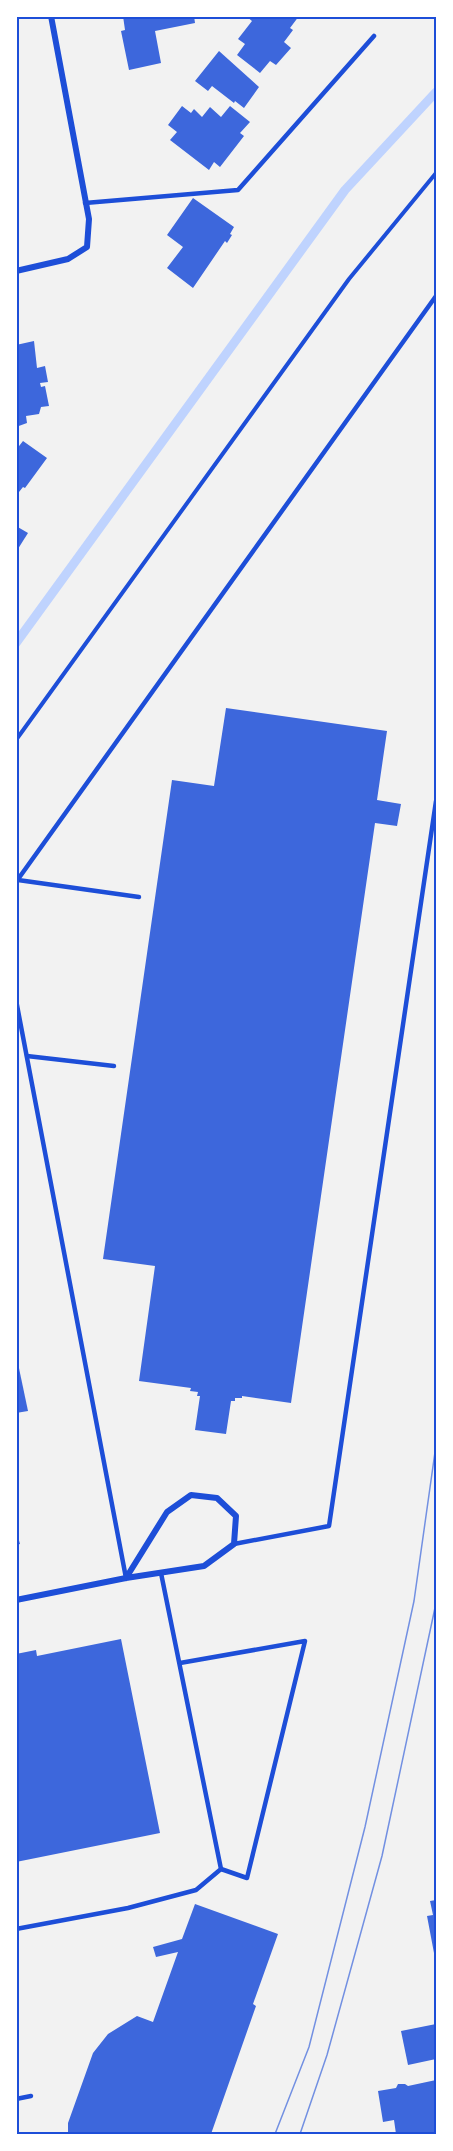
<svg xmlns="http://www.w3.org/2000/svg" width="453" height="2151" font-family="Literata,serif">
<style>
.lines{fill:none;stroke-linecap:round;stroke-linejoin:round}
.stream{stroke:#bfd3fe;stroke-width:9}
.building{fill:#3d67dc}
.path{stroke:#1d4ed8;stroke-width:4}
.service{stroke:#1d4ed8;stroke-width:4.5}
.minor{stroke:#1d4ed8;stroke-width:6}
.tram{stroke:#7290e2;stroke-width:1.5}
.neatline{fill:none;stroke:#1d4ed8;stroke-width:2}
</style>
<rect width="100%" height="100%" fill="#f2f2f2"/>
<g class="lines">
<polyline class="stream" points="16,643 345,190 436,92"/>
</g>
<g class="building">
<polygon points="123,16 194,16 195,23 155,31 161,63 129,70 121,31 125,30"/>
<polygon points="246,16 299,16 290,28 293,30 284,42 291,48 276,65 270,61 260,73 237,55 245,44 238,39 252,21"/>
<polygon points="219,51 259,87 244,108 235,101 234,103 212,86 208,91 195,81"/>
<polygon points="182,106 191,113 194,109 202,117 210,107 221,117 230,106 250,122 240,133 244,136 220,167 214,162 209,170 170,140 177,132 168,125"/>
<polygon points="193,198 234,227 230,234 232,235 227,243 225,241 193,288 167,268 183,247 167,235"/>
<polygon points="34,341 37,368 45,366 48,382 40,383 41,387 45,386 49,406 41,407 39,414 26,416 27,423 16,427 16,345"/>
<polygon points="23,441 47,458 25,488 23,487 19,492 16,491 16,450"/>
<polygon points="16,526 28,533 16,552"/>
<polygon points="226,708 387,731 377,800 401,804 397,826 375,823 291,1403 242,1396 242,1398 235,1398 235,1401 231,1401 226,1434 195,1430 200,1396 197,1396 198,1392 190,1391 191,1388 139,1381 155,1266 103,1259 172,780 214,786"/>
<polygon points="16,1354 28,1411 16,1413"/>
<polygon points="16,1530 20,1544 16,1545"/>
<polygon points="121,1639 160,1833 16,1862 16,1654 36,1650 37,1656"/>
<polygon points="436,1900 436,1952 434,1953 427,1916 433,1915 430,1901"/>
<polygon points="195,1904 278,1934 253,2004 256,2006 211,2134 68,2134 68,2123 93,2053 108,2034 137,2016 153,2022 178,1952 156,1957 153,1947 182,1939"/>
<polygon points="436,2024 436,2059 408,2065 401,2031"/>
<polygon points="436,2080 436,2134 396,2134 394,2120 383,2122 378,2091 396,2088 398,2084 405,2084 408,2086"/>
</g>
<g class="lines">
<polyline class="path" points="16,740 349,279 436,173"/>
<g class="service">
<polyline points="85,203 238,190 374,36"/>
<polyline points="18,880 139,897"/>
<polyline points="16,882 436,296"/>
<polyline points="16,1000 126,1578"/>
<polyline points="27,1056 114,1066"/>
<polyline points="234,1544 329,1526 436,801"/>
<polyline points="180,1663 305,1641 247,1878 221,1869"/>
<polyline points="16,1929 128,1908 196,1890 221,1869 161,1573"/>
<polyline points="16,2099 31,2096"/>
</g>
<g class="minor">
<polyline points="16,271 68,259 87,247 89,219 51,16"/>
<polyline points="16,1600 126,1578 204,1566 234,1544 236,1516 217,1498 191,1495 167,1512 126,1578"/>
</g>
<g class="tram">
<polyline points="275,2134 309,2047 365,1827 414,1601 436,1445"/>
<polyline points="300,2134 327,2055 382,1856 436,1603"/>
</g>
</g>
<rect width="453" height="2151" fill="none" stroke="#ffffff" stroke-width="36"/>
<rect x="18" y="18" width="417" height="2115" class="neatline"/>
</svg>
